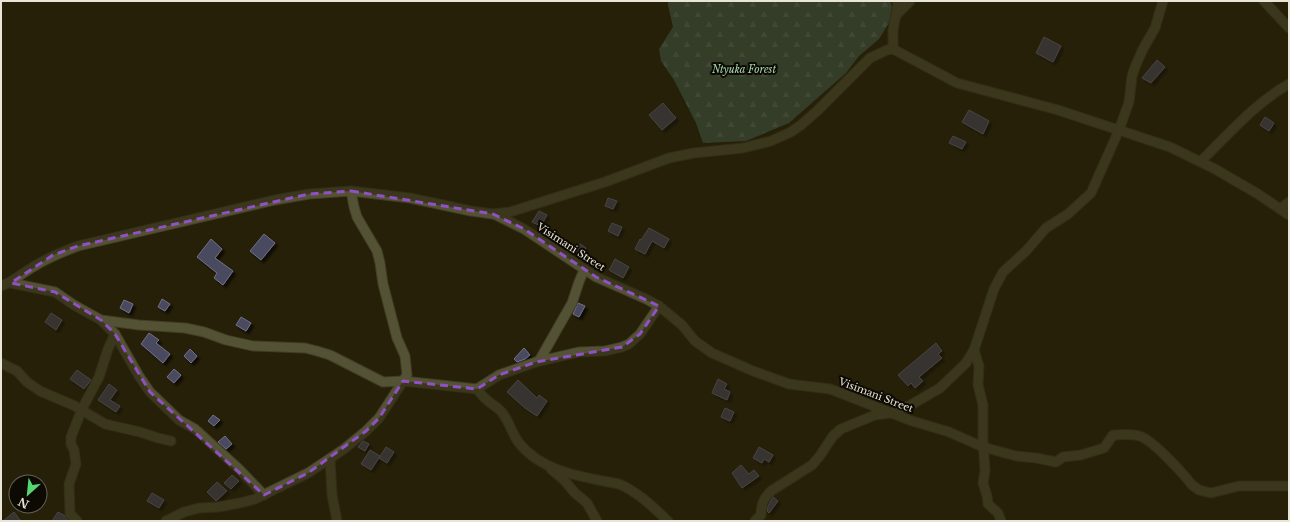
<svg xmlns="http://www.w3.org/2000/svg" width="1290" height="522" font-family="'Libre Baskerville',serif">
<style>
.forest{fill:url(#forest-firs)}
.building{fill:#49485f;stroke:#727089;filter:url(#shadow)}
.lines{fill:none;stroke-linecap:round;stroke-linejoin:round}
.minor-casing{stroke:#413c26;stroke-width:11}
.minor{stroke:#545234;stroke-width:9}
.marked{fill:none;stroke:#9151c4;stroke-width:3;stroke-dasharray:8 5;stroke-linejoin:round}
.labels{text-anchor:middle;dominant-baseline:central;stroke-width:4;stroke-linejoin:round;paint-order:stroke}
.park-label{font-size:10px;font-style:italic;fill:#a5d7b3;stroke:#0d0a03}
.street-label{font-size:10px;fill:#e9e5d7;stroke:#0d0a03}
</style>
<defs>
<pattern id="forest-firs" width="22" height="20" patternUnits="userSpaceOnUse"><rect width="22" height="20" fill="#465f4e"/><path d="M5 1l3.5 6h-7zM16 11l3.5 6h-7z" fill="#617667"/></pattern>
<filter id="shadow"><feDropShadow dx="3" dy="3" stdDeviation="1" flood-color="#0009"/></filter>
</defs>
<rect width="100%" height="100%" fill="#262009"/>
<polygon class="forest" points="668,1 890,1 892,7 890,21 879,39 859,56 846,73 789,123 746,141 703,143 696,123 674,80 661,61 659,49 673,27 668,5"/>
<g class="building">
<polygon points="1044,37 1061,46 1053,62 1036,53"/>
<polygon points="1157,60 1165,67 1151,83 1142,78"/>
<polygon points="663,103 676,118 662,130 649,115"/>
<polygon points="969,110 989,121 983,134 962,122"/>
<polygon points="1265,117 1274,123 1269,131 1260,125"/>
<polygon points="953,136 966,142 962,149 949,143"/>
<polygon points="608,198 617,201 613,209 605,206"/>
<polygon points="539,211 547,215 541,226 532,222"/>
<polygon points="612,223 622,227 618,236 608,231"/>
<polygon points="649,228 669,239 664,248 652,241 645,254 635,249 640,239 641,240"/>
<polygon points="264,234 275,243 261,260 250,251"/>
<polygon points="211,239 222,249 215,258 233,271 223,285 214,278 217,273 197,257"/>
<polygon points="580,244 586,248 582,256 575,252"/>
<polygon points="615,259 629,267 623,278 609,270"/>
<polygon points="162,299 170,304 165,311 158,307"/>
<polygon points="124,300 133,304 129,313 120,308"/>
<polygon points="578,303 585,306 579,317 573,314"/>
<polygon points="51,313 62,320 56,330 45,322"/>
<polygon points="241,317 251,323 246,331 236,325"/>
<polygon points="149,333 159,340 156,343 170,354 163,363 141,344"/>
<polygon points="936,343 942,351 938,354 942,358 919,377 923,381 915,388 911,383 908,386 898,375"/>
<polygon points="524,348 530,355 525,359 517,362 514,359"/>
<polygon points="190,349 197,356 191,363 184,356"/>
<polygon points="174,369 181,375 174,383 167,377"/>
<polygon points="77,370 91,380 84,389 70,379"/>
<polygon points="718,379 727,384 724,389 730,392 727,400 712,393"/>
<polygon points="518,380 537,398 539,395 547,401 537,416 525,408 507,392"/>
<polygon points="109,384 117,390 110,400 120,406 116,412 98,400"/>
<polygon points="725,408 734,412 730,421 721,417"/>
<polygon points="213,415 220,420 214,426 208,421"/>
<polygon points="225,436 232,444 226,449 218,442"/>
<polygon points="363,441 369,444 365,451 358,447"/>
<polygon points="386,447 394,452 387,463 379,458"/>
<polygon points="759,447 773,455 769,462 764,459 762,463 753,458"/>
<polygon points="370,450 380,456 371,470 361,464"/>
<polygon points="741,465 749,474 754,470 759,476 742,488 732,473"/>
<polygon points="232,475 239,481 231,489 224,483"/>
<polygon points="217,482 227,491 216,501 207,492"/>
<polygon points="152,493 164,500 159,508 147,501"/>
<polygon points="773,497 778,501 769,513 767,511 768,506"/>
<polygon points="14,512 21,521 3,521"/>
<polygon points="58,512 65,516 69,521 52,521"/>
</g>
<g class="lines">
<g class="minor-casing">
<g id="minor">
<polyline points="1264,1 1289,28"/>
<polyline points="896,15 910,1"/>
<polyline points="893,49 893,30 898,4 897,1"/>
<path d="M1201,161C1229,134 1255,103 1289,84"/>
<polyline points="1280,209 1289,202"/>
<path d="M494,214L524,229L596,277L646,299L659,306L682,325L695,341L712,353L753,371L789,384L830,389L838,392L909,420L949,432L983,447L1016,456L1036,458L1056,462L1063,457L1081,455L1104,448L1113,435C1122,435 1133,433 1142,437C1155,443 1182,472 1192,485L1199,490L1211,493L1239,486H1289"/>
<polyline points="11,283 55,292 74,305 101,320 139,325 185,328 204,332 226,340 253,346 305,348 317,351 330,355 383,382 403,381 477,389 499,375 536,362 579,352 605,351 622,347 629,344 640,334 659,306"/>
<path d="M1,286C13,282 22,273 33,267C47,258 62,252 78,246L275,200L309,194L351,191L410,198L471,211L493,214L510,212L605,182L669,158L694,153L743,148L771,141L791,132L801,125L817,111L870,58L887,50L893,49L957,83L1058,110L1170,147L1215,169L1258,194L1289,215"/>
<polyline points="101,320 115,334 139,376 150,392 179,420 195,429 238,468 264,495"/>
<polyline points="974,350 979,366 978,385 983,405 983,440 985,471 983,483 987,496 988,504 998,513 1001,521"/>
<polyline points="539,361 572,303 579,282 584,270"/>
<polyline points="1,363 17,371 27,382 40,391 75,406 105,424 140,432 158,438 171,441"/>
<path d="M477,389C480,393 483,397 487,400C492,405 500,408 503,414C510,423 512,434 519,443C543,473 584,477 619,484C638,492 653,507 668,521"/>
<polyline points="330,459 332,495 337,521"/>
<polyline points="551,469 564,480 575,493 587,503 597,521"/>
<polyline points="77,521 70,514 70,512 69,484 76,464 74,450 71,444 71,437 82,409 99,377 108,349 115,334"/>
<polyline points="166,521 184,512 199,508 218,507 240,503 255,499 308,473 344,449 366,431 379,418 407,375 405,356 397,338 383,284 380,263 377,251 357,217 354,207 351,191"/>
<path d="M755,521L761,515C761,504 764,498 771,491L812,465L819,457L833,436L841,429L875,415L891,413L909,406L940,388L966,363L974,350L994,289L1003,272L1026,251L1046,228L1068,214L1091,193L1119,130L1129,102L1132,76L1135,67L1143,49L1155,28L1163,1"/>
</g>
</g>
<use href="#minor" class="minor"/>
</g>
<path d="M0 0H1290V522H0ZM351,191L493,214L524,229L596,277L659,306L640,334L622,347L536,362L499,375L477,389L403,381L379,418L366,431L308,473L264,495L150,392L115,334L101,320L55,292L11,283L53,255L78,246L309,194Z" fill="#262009" fill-opacity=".55" fill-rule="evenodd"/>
<path class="marked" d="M351,191L493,214L524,229L596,277L659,306L640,334L622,347L536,362L499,375L477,389L403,381L379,418L366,431L308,473L264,495L150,392L115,334L101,320L55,292L11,283L53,255L78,246L309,194Z"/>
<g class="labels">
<g class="park-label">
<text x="744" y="69">Ntyuka Forest</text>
</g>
<g class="street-label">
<text transform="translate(571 247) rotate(33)">Visimani Street</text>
<text transform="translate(876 395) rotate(21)">Visimani Street</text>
</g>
</g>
<rect width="1290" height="522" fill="none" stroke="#e9e5d7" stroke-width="4"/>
<g transform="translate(28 494) rotate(207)"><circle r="19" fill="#0d0a03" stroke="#656258"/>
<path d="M0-3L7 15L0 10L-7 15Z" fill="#57d570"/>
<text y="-6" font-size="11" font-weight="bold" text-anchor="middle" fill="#e9e5d7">N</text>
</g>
</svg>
